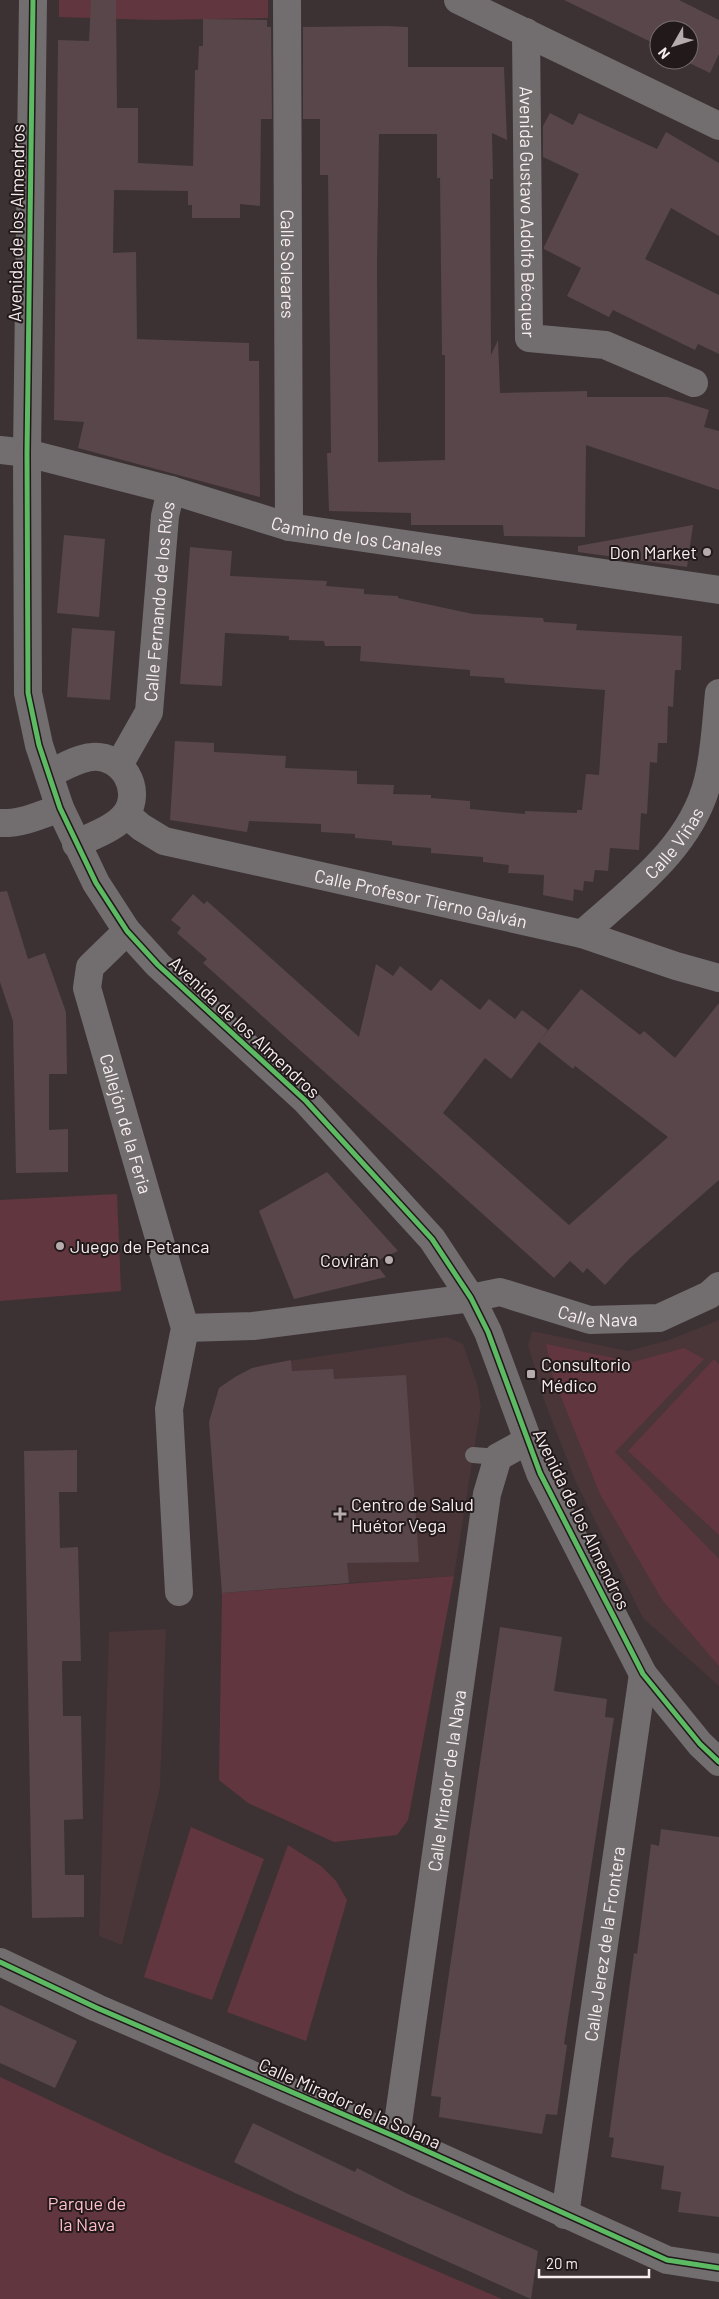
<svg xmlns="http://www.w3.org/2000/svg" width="719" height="2299" font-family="Barlow,sans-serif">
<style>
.built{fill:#4a3538}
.green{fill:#61363f}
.building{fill:#58464a;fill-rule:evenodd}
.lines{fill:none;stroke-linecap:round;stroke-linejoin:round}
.service{stroke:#726e6f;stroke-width:16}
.minor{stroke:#726e6f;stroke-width:28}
.tertiary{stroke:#726e6f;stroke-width:28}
.cycleway-casing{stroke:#21191a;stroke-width:8}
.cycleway{stroke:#5cba63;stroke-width:5}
.poi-dot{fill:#b6abad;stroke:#21191a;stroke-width:2}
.labels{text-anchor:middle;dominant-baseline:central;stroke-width:4;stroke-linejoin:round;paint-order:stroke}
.street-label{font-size:18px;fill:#f7ecee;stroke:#21191a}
.poi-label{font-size:18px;fill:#f7ecee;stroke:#21191a;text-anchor:start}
.park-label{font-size:18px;fill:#ffbec9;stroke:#21191a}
</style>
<rect width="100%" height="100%" fill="#3c3234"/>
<g class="built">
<polygon points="719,1320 719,1686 643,1618 575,1480 544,1400 528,1345 532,1331 628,1351 669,1340"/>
<polygon points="447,1337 463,1344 477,1384 481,1406 454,1576 349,1583 209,1422 219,1388 235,1377 262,1365"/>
<polygon points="166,1629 160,1787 122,1945 99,1936 109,1632"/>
</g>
<g class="green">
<polygon points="59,0 268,0 268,18 154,20 59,17"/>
<polygon points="117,1194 121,1291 0,1301 0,1200"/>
<polygon points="546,1344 633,1362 684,1348 704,1359 615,1452 719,1559 719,1666 663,1601 600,1494 553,1377"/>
<polygon points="714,1359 719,1364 719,1535 628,1451"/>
<polygon points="454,1576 408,1820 397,1835 334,1842 248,1803 219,1780 222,1593"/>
<polygon points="191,1827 264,1859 212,2000 144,1977"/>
<polygon points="288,1845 321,1866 336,1881 347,1900 306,2041 227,2012"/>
<polygon points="0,2077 164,2154 502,2299 0,2299"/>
</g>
<g class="building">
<polygon points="91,0 116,0 117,108 138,108 138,163 193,166 195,70 198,70 199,46 203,46 203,19 267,20 267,27 271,27 272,119 261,119 260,206 240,204 240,218 192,218 192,205 188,205 188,191 114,190 113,253 136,252 137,339 249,343 249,361 259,361 260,497 78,448 84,422 54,420 58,40 89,41"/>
<polygon points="564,0 679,0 719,20 719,54 710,73 683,60 689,60 689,30 659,30 659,49 649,45 651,42"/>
<path d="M386,26L408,27V67H504L507,140L492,133L493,179H490L491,355L498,340L500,393L587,391V397H668L709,410L704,427L719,431V490L586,445L585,537L504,536L503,525H411V513L329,511L327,453H331L328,175H320V119H303V27ZM379,134H437V178H440L442,355H445V460L378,462L377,262Z"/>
<polygon points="550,113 573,125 579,113 657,149 666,132 719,163 719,236 671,208 645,259 719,295 719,354 698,344 695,350 613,310 609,317 567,296 581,268 544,249 544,247 579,174 543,157 543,126"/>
<polygon points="693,525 687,567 578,552 578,546"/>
<polygon points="64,535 105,539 99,617 57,613"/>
<polygon points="190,547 232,551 230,576 327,581 326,586 364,589 364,594 398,596 398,598 473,614 543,618 544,622 577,624 576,630 682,636 681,670 675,670 673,707 668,706 667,743 658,743 657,763 650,762 647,814 641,813 639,850 610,848 608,871 595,870 593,882 584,881 583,891 574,889 573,901 543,895 544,875 508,873 509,865 483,862 483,857 431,853 431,848 392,845 392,841 355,838 355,834 321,832 321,824 249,821 247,832 170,820 175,741 214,743 214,752 286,756 285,768 357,771 357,784 394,785 393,794 431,795 431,798 470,801 470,809 525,814 525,811 577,813 577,810 582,810 586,774 599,775 605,690 505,683 504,678 470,676 470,670 360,661 361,646 325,646 324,641 289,640 289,636 225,633 222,686 180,684"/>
<polygon points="72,628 115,631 110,700 67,697"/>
<polygon points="7,891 28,959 45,953 66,1012 67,1074 49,1074 49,1130 68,1129 68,1172 16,1173 13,1021 0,982 0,892"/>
<polygon points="193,894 204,904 207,901 359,1037 376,964 393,976 400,966 431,991 441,979 480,1010 489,999 515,1019 522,1010 548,1030 511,1079 485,1058 443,1113 569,1225 668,1137 575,1066 573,1069 539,1042 581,989 640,1035 644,1031 675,1058 719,1003 719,1180 630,1258 605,1285 587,1268 583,1273 570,1261 554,1278 203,963 207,959 177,933 181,928 171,920"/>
<polygon points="327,1172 398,1251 374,1262 386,1277 294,1299 259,1211"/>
<polygon points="291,1360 292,1371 333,1369 334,1379 406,1375 419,1562 347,1563 349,1583 222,1593 209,1422 219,1388 235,1377 252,1368"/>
<polygon points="77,1450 77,1492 59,1492 60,1548 78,1547 81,1661 62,1661 63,1716 81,1716 83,1819 64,1820 65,1875 84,1875 84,1917 32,1918 24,1451"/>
<polygon points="500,1627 562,1637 554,1691 607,1699 605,1717 614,1718 564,2044 567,2045 557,2115 546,2114 542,2134 439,2117 441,2097 431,2096"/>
<polygon points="661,1829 719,1837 719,2217 678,2212 681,2192 661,2189 664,2166 611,2157 614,2138 609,2137 634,1953 637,1954 651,1844 659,1846"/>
<polygon points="0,2005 77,2041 55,2088 0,2063"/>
<polygon points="253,2123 355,2172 357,2168 408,2194 538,2251 531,2299 295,2193 234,2162"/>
</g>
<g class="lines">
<polyline class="service" points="473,1455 498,1457"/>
<g class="minor">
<path id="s1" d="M287,0L289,527"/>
<path id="s2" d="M526,32L529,338L605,345L694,383"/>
<path id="s3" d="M0,450L27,453L171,490L289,527L719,590"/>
<path id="s4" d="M119,765L149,712L165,516L171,490"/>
<path id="s5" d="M127,931L90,967L87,988L185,1328L169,1409L179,1592"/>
<polyline points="582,934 676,966 719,978"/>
<path id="s6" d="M185,1328L253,1326L471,1298L500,1292L590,1320L659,1318L709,1295L719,1286"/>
<path id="s7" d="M396,2137L487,1494L498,1457L527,1441"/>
<path id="s8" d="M565,2215L643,1674"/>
</g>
<g class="tertiary">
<polyline points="33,0 27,453 28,693 39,745 60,808 96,883 127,931 158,965 306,1101 432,1239 471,1298 488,1332 540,1473 643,1674 700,1744 719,1762"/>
<polyline points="458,0 719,126"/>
<path d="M49,774C62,768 78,758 92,757C122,754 143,789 126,814C116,828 92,836 76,844"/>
<path id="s9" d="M126,814L141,827L164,841L582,934C631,890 692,847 708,780C715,752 716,721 719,693"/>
<path d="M0,823C21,824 41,815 60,808"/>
<polyline points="0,1962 97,2008 396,2137 667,2260 719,2268"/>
</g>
<g class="cycleway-casing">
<g id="cycleway">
<polyline points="33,0 27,453 28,693 39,745 60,808 96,883 127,931 158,965 306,1101 432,1239 471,1298 488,1332 540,1473 643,1674 700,1744 719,1762"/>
<polyline points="0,1962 97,2008 396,2137 667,2260 719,2268"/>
</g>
</g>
<use href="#cycleway" class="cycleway"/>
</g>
<g class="poi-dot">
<circle cx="707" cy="552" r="5"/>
<circle cx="60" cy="1246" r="5"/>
<circle cx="389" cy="1260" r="5"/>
<rect x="526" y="1369" width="10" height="10" rx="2.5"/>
<path d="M337.5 1506.5h5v5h5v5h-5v5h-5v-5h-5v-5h5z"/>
</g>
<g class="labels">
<g class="street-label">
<text stroke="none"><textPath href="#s2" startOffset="180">Avenida Gustavo Adolfo Bécquer</textPath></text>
<text transform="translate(16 223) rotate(-89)">Avenida de los Almendros</text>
<text stroke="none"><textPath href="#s1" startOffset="264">Calle Soleares</textPath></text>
<text stroke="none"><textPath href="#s3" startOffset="368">Camino de los Canales</textPath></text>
<text stroke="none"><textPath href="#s4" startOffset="172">Calle Fernando de los Ríos</textPath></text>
<text stroke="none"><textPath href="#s9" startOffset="605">Calle Viñas</textPath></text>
<text stroke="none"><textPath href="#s9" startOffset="310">Calle Profesor Tierno Galván</textPath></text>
<text transform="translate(245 1027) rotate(43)">Avenida de los Almendros</text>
<text stroke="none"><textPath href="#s5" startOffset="214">Callejón de la Feria</textPath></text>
<text stroke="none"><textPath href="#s6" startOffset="419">Calle Nava</textPath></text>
<text transform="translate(582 1519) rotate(64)">Avenida de los Almendros</text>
<text stroke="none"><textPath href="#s7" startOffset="360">Calle Mirador de la Nava</textPath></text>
<text stroke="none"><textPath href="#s8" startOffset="274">Calle Jerez de la Frontera</textPath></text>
<text transform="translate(350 2103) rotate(24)">Calle Mirador de la Solana</text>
</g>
<g class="poi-label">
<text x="697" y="552" text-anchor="end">Don Market</text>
<text x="70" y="1246">Juego de Petanca</text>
<text x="379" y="1260" text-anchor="end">Covirán</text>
<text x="541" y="1364">Consultorio<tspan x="541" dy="21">Médico</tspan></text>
<text x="351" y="1504">Centro de Salud<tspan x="351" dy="21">Huétor Vega</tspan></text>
</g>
<g class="park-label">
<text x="87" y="2203">Parque de<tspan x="87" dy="21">la Nava</tspan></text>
</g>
</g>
<g transform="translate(674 45) rotate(231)"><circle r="24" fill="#21191a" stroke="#776d6f"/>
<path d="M0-4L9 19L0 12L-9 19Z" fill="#b6abad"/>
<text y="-8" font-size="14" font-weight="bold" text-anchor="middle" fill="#f7ecee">N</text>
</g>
<path d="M539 2269v8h110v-8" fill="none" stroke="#f7ecee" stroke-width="2.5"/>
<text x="546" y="2269" font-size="15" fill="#f7ecee" stroke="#21191a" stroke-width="4" paint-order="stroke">20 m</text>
</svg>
